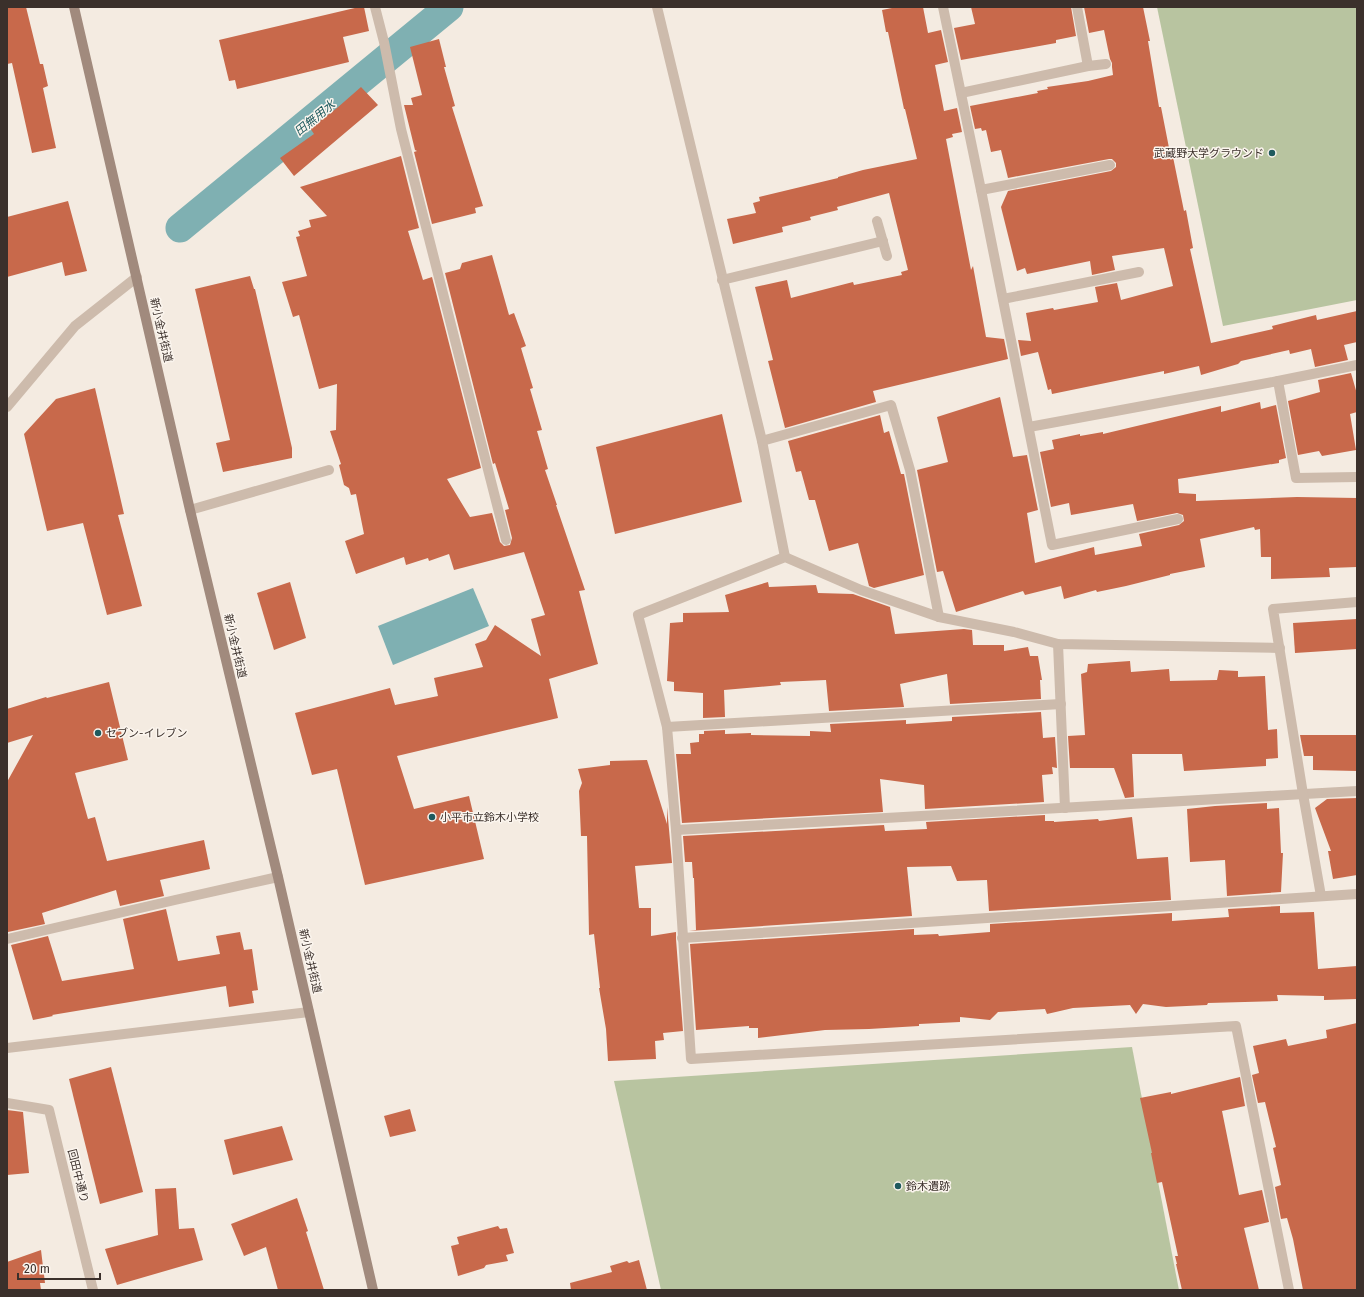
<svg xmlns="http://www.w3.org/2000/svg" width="1364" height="1297" font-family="'Fira Sans','Noto Sans JP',sans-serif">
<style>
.green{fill:#b8c4a0}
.water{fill:#7fb0b2}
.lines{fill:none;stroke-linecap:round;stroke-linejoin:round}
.canal{stroke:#7fb0b2;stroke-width:29}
.building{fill:#c8694b}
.minor{stroke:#cdbbac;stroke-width:10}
.secondary{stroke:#a18a7d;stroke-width:10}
.poi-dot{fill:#1f5a5e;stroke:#fbf5ee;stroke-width:1.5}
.labels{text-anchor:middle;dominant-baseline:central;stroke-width:3;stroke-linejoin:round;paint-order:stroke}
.poi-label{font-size:11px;fill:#3b302b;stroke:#fbf5ee;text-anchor:start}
.street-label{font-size:11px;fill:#3b302b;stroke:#fbf5ee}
.water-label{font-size:12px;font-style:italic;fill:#1f5a5e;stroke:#fbf5ee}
</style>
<rect width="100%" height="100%" fill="#f4ebe1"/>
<g class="green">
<polygon points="1157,7 1357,7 1357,300 1223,326"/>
<polygon points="1132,1047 1179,1290 661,1290 614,1081"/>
</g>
<polygon class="water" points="473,588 489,626 393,665 378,626"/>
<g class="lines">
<polyline class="canal" points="180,228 449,7"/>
</g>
<g class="building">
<polygon points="7,7 26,7 40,64 43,64 48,86 43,88 56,148 32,153 12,63 7,64"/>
<polygon points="359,7 364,7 369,31 343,37 349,62 237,89 235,80 229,81 219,40"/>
<polygon points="897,7 923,7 928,33 941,30 948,62 935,65 944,111 957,108 962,132 952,134 953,137 946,139 971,270 973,266 986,337 1004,339 1008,359 873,391 876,402 785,428 768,361 773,360 755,287 787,280 791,298 853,282 854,285 902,275 901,272 908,270 889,193 837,207 838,210 810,217 811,220 782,227 783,232 733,244 727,219 756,213 753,203 760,201 759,197 838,178 838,177 863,170 917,159 905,109 904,109 888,32 886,32 882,10"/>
<polygon points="971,7 1071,7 1076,36 1056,40 1056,43 961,60 954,28 975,24"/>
<polygon points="1084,7 1143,7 1150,41 1148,41 1159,107 1161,107 1171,158 1173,157 1184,211 1186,210 1193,248 1190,249 1211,343 1273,329 1272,326 1316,315 1317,320 1357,311 1357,342 1344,345 1348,360 1315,367 1311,349 1290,354 1289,350 1241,361 1238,364 1201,375 1199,366 1164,374 1164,371 1052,394 1051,389 1048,390 1038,352 1021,356 1018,340 1031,341 1026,313 1053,308 1054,310 1098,302 1095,287 1117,283 1121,300 1173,286 1164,248 1112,256 1115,270 1092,275 1090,261 1027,274 1025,268 1017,271 1001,207 1008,191 1111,171 1116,167 1116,163 1112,159 1109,159 1008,178 1001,150 991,152 986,130 982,131 981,128 975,129 970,106 1038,93 1037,91 1048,89 1047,87 1088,81 1113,75 1112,67 1112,63 1110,59 1104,30 1089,33"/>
<polygon points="439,39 446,67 444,67 455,106 452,107 483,206 475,208 476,213 432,224 414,152 417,151 415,150 404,105 413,105 411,98 422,95 410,47"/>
<polygon points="361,87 378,105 294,176 280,158 314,134 310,128 337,108"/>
<polygon points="401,156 419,228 408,231 423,280 432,277 481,468 447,479 470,517 492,513 500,542 504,546 510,545 512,538 505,510 509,509 495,463 493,464 445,273 460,269 462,263 492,255 509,315 514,313 526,346 521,348 533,388 530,389 542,430 537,431 548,469 545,470 557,505 556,505 585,590 579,591 598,664 549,679 558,718 397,756 414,809 469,796 484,859 365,885 337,769 312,775 295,713 390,688 395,705 438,696 434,678 483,667 475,644 486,640 495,625 541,656 531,619 545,615 524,552 454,570 449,554 429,561 428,558 406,565 404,557 356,574 345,541 364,534 356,494 351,495 349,488 344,485 339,465 341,464 330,431 336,430 337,384 319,389 299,315 293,317 282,282 307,276 296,237 300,236 298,231 311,227 309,220 327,216 300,187"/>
<polygon points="68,201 87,271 65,276 62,262 7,277 7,217"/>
<polygon points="250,276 254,289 255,289 292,448 292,458 223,472 216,443 230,440 195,289"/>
<polygon points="1351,373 1357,394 1357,412 1350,414 1356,450 1322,456 1319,451 1298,455 1288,401 1320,392 1318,380"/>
<polygon points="95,388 124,514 118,515 142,606 107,615 83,523 47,531 24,434 56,399"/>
<polygon points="1000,397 1013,457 1027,455 1038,510 1027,513 1035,563 1094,547 1095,555 1142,546 1139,534 1179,525 1184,521 1183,515 1177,513 1137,521 1133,504 1071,515 1069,503 1051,507 1040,452 1054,449 1052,440 1080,434 1080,436 1103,432 1103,434 1221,406 1221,412 1260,402 1261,409 1276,405 1286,458 1279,460 1279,463 1178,479 1179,493 1196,494 1196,501 1297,497 1357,498 1357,567 1329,568 1330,577 1271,579 1271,557 1261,557 1260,529 1255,530 1254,527 1200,539 1205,567 1170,574 1170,575 1126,586 1097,592 1096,590 1064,599 1061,586 1025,595 1023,591 956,612 943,571 937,572 917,470 948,462 937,417"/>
<polygon points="722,414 742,502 615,534 596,447"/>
<polygon points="880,415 884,433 889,431 901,474 904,474 924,575 874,588 869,586 858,543 829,551 815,500 809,500 801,471 796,472 788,441"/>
<polygon points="290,582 306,638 274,650 257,593"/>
<polygon points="768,582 769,587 816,585 818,593 853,594 890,607 895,634 964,629 972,630 973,645 1004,645 1004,651 1028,647 1030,656 1038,656 1042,680 1040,680 1041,699 950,704 947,674 900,684 904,707 829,711 826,680 780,682 781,685 724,690 725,717 703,718 703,693 674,691 674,682 667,681 670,623 683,622 683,613 729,612 725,595"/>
<polygon points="1357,619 1357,649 1295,653 1293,623"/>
<polygon points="1130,661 1131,672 1169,669 1170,681 1217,680 1219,670 1238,671 1238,677 1265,676 1268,730 1277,729 1278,758 1266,759 1266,766 1184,771 1182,754 1132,754 1134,797 1125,798 1114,768 1070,768 1068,736 1085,735 1081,674 1087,672 1088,664"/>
<polygon points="109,682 128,760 75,773 88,819 95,817 107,861 204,840 210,869 160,880 164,896 120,906 116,890 42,913 45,924 8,932 7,782 33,735 7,743 7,709 46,697 47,698"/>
<polygon points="1041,712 1043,738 1055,737 1057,768 1052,767 1053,774 1042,775 1044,802 925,809 924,785 880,779 883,812 682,823 676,754 691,754 690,743 699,742 699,734 704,734 704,731 725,730 725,734 751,733 751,735 810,736 810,731 831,732 830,724 906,720 906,724 952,721 952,717"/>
<polygon points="1300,735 1357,735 1357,771 1313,770 1313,756 1304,756"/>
<polygon points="647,760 667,824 667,807 672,863 635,866 639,908 651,908 651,936 676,932 676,939 683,1031 663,1033 664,1040 655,1041 656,1059 608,1061 606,1029 599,988 600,988 594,934 589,935 587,836 581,836 579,791 582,783 578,769 610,765 610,761"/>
<polygon points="1357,798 1357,875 1333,879 1328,851 1331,851 1315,808 1327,799"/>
<polygon points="1267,803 1267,809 1279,808 1281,853 1283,853 1281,892 1227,896 1225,860 1190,862 1187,809 1215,806"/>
<polygon points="1045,815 1045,821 1054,821 1054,822 1098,819 1099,821 1132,817 1137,859 1168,857 1171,900 989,911 987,880 957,881 951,866 907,867 912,916 689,931 696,930 694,878 693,878 692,862 685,862 683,836 884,825 885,831 927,829 926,822"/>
<polygon points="1280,906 1280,913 1314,912 1318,969 1357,966 1357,999 1324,1000 1324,996 1277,995 1278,1001 1208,1003 1207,1005 1166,1007 1143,1004 1136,1014 1130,1005 1073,1008 1047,1014 1045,1009 998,1012 990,1020 960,1017 960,1022 919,1024 919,1026 869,1029 825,1030 758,1038 758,1028 749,1028 749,1026 696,1030 690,944 914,929 914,935 938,934 939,936 990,932 990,924 1172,913 1172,921 1229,917 1228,909"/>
<polygon points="166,909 178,961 220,954 216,936 240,932 244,950 252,949 258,990 252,991 254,1003 229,1007 226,986 52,1015 53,1016 33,1020 11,945 48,936 62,981 134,969 123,919"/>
<polygon points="1357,1023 1357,1290 1303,1290 1293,1239 1287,1218 1281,1219 1275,1187 1281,1185 1273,1148 1276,1147 1265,1102 1258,1103 1252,1075 1259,1073 1253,1046 1286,1039 1288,1046 1327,1038 1326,1030"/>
<polygon points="111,1067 143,1192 100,1204 69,1079"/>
<polygon points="1240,1077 1245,1106 1222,1111 1239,1195 1262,1190 1269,1222 1244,1228 1259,1290 1182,1290 1176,1264 1177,1264 1175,1256 1178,1256 1162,1182 1157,1183 1151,1153 1152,1153 1140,1098 1171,1092 1171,1094"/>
<polygon points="410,1109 416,1131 390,1137 384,1116"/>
<polygon points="7,1110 23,1112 29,1173 7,1175"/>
<polygon points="282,1126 293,1160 233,1175 224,1140"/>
<polygon points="176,1188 179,1229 194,1228 203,1260 117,1285 105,1249 158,1235 155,1189"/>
<polygon points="297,1198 308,1231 306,1232 324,1290 278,1290 266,1247 244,1256 231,1224"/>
<polygon points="498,1226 500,1229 507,1228 514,1253 506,1255 508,1261 486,1265 484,1268 458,1276 451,1246 459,1244 457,1237"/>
<polygon points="41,1250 45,1283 40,1283 41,1290 7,1290 7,1262"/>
<polygon points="639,1260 647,1290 571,1290 570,1283 612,1272 610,1266 627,1261 629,1263"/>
</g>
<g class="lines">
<g class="minor">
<polyline points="375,7 384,42 401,129 506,540"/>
<polyline points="657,7 762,441 785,557"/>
<polyline points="943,7 981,190 1052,545 1178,519"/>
<polyline points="1077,7 1088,66"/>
<polyline points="961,93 1088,66 1106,64"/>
<polyline points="981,190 1110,165"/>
<polyline points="877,221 887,256"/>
<polyline points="722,280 883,241"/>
<polyline points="1003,299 1139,272"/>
<polyline points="1278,381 1296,478 1357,477"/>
<polyline points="7,407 75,326 137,277"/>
<polyline points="1029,427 1278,381 1357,365"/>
<polyline points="762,441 891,405 910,470 939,617"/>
<polyline points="190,510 329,470"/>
<polyline points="1058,644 1065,808"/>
<polyline points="1280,648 1058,644 1014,632 939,617 861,590 785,557 638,615 667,727 676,830 691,1059 1236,1026 1289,1290"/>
<polyline points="667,727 1061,704"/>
<polyline points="676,830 1357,791"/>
<polyline points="1321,896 1303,794 1273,609 1357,602"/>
<polyline points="682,938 1357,894"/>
<polyline points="7,939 175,900 278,877"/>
<polyline points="7,1048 309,1012"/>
<polyline points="7,1103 49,1110 93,1290"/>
</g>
<polyline class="secondary" points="74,7 190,510 278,877 373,1290"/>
</g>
<g class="poi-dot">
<circle cx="1272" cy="153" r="4"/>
<circle cx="98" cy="733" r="4"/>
<circle cx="432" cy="817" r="4"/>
<circle cx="898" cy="1186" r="4"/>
</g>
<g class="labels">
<g class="poi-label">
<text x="1264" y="153" text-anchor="end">武蔵野大学グラウンド</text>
<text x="106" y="733">セブン-イレブン</text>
<text x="440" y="817">小平市立鈴木小学校</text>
<text x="906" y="1186">鈴木遺跡</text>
</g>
<g class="street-label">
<text transform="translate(161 330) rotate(77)">新小金井街道</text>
<text transform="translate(235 646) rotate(77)">新小金井街道</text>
<text transform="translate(310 961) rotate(77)">新小金井街道</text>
<text transform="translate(78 1176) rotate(76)">回田中通り</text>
</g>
<g class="water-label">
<text transform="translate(315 118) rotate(-39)">田無用水</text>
</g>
</g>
<rect width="1364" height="1297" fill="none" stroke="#3b302b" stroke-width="16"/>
<path d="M18 1273v6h82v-6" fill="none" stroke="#3b302b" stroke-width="2"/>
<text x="24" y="1273" font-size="12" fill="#3b302b" stroke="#fbf5ee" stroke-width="3" paint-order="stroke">20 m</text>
</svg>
